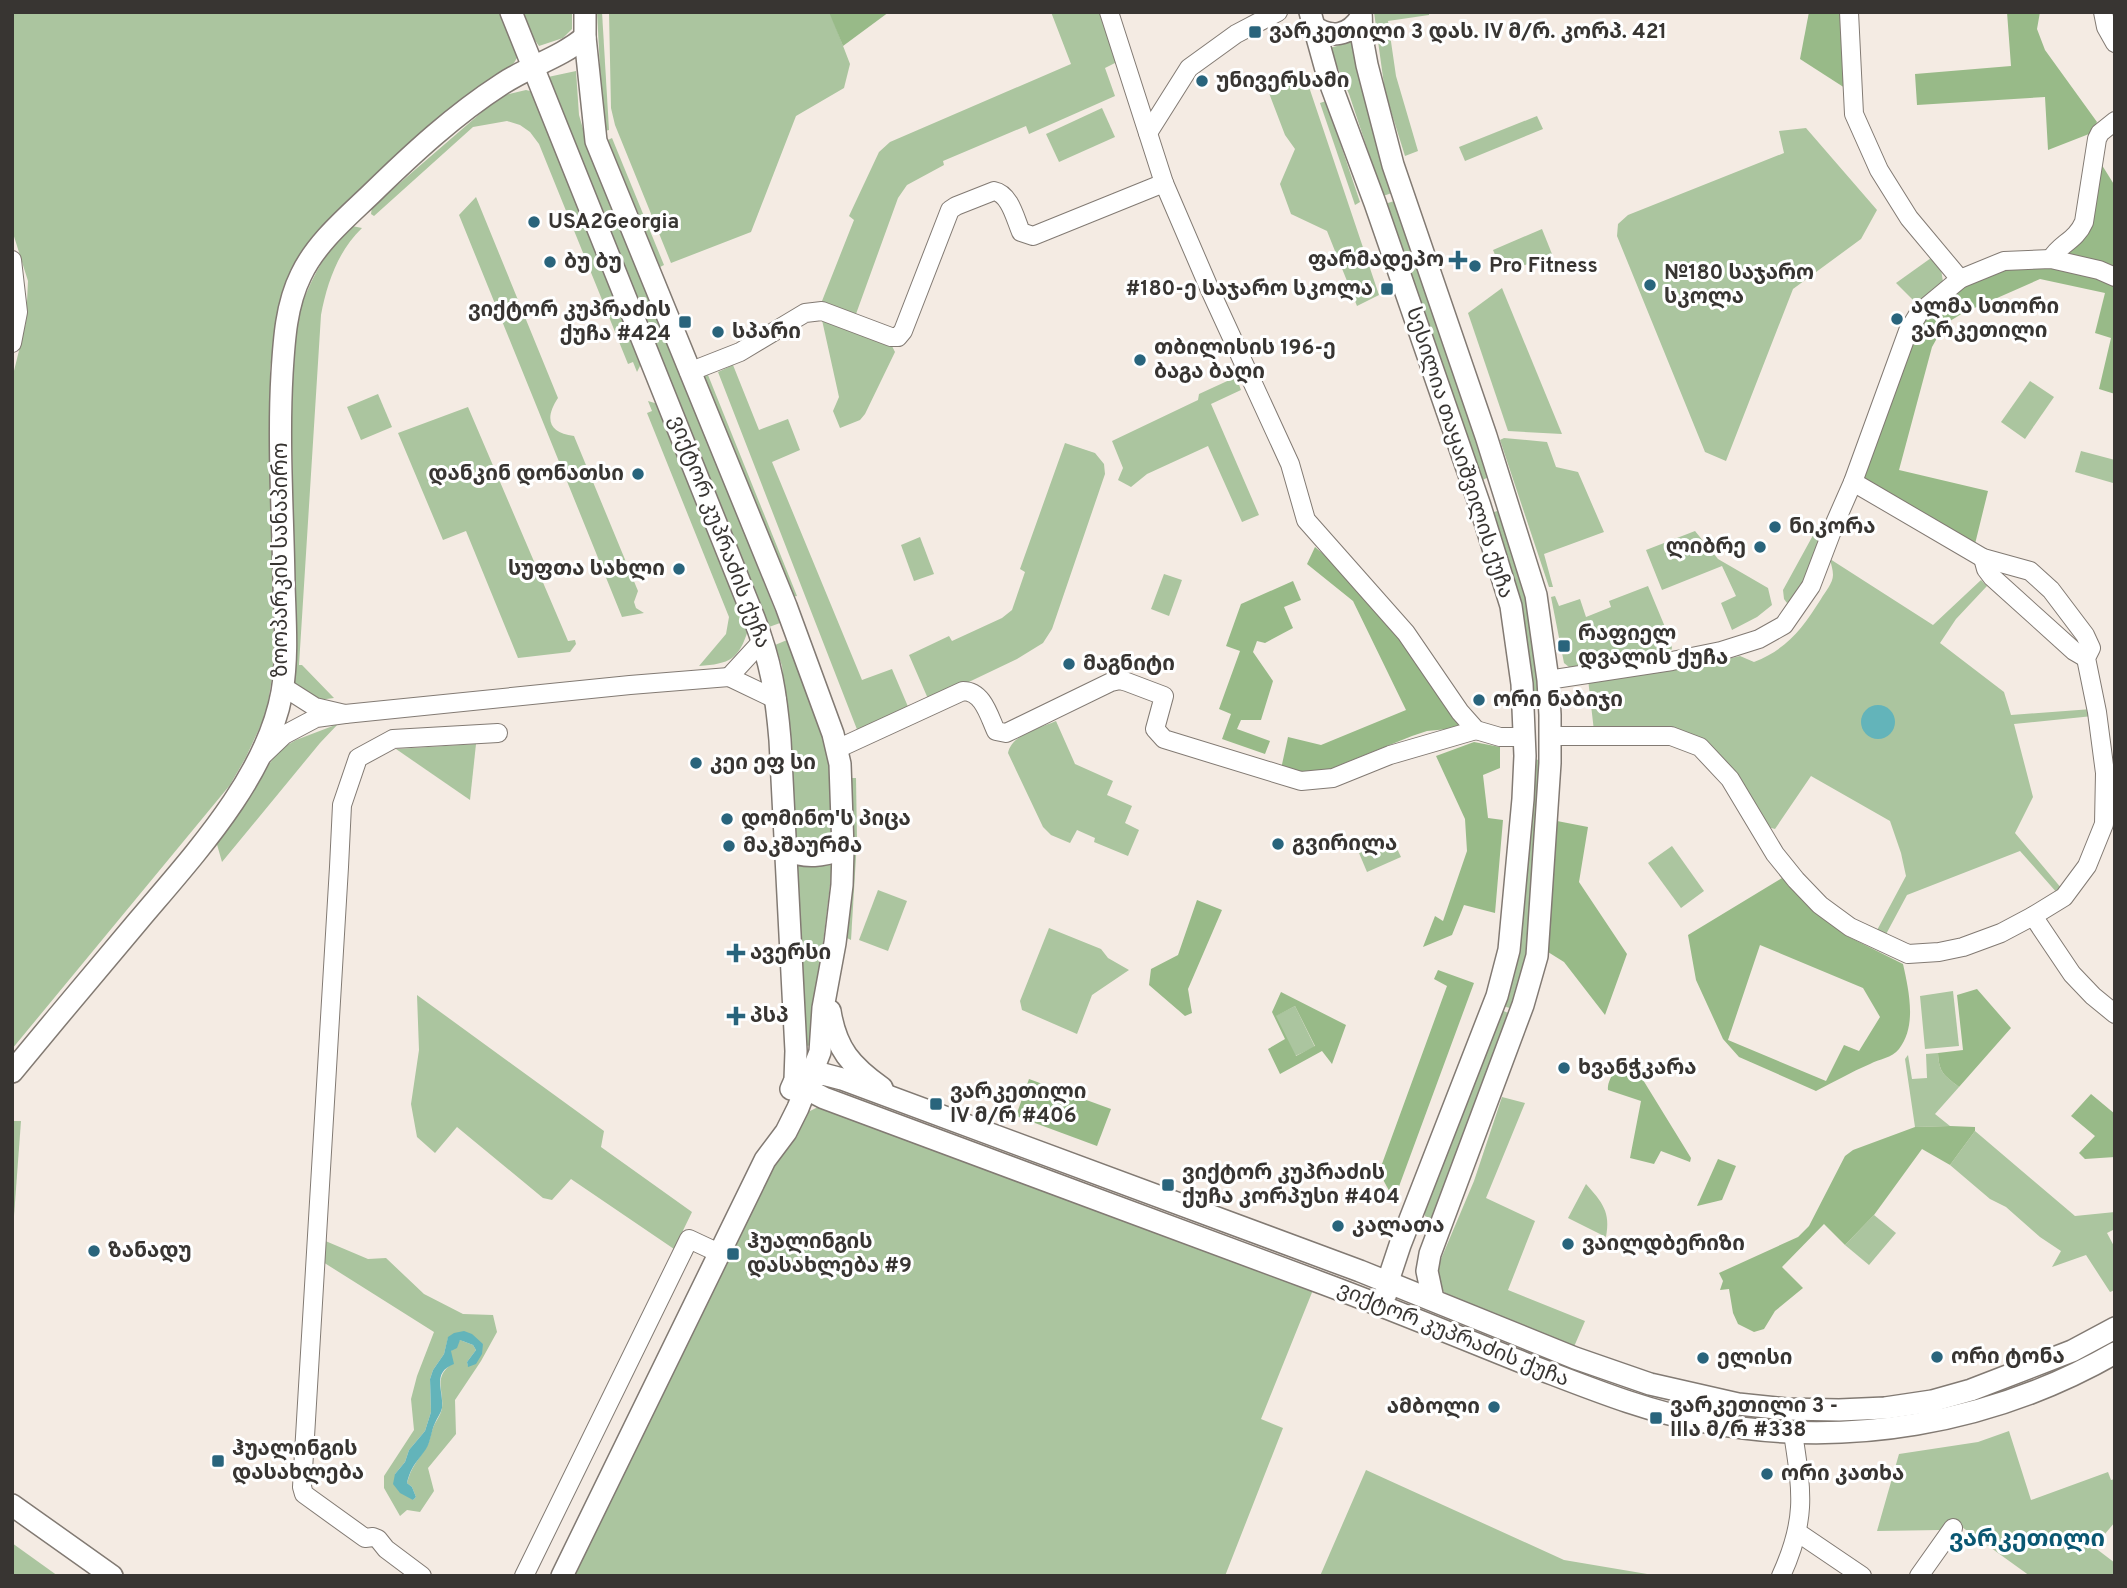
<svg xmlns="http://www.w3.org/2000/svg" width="2127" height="1588" font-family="Overpass,'Noto Sans Georgian',sans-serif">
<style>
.green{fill:#abc59f;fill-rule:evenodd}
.forest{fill:#98ba88;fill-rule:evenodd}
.water{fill:#63b4ba}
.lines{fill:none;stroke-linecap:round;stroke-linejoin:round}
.minor-casing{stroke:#827a73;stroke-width:20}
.major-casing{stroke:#827a73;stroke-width:24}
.minor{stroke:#fff;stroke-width:18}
.major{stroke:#fff;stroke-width:21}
.poi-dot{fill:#29647c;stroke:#fff;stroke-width:2.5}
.labels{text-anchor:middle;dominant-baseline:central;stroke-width:6;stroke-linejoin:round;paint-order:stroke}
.poi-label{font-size:21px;font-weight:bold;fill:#383532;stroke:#fff;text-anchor:start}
.street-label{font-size:21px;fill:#383532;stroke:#fff}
.quarter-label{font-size:24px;font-weight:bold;fill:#0a5772;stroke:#fff}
</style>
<rect width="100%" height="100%" fill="#f4ebe3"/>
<g class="green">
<path d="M12,12H499L518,56L514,63C453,108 386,160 335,216C324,227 310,239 302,252C282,288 275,331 270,371L274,666L266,714L246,757L230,785L12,1049V379L26,322L28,281L12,230Z"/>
<polygon points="521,12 572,12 572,29 563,38 539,46 529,32"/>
<polygon points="597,12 602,12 609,130 605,131 603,126"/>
<polygon points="609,12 830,12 850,64 844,88 796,116 751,232 671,263 615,125 611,108"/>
<polygon points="1051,12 1100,12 1119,61 1105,68 1115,96 1029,134 1026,126 943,161 944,165 907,185 898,198 856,314 822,301 854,220 849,216 879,152 890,142 1071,64"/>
<polygon points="1374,12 1429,12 1429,15 1388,21 1396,76 1418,151 1405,156 1385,92"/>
<polygon points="1355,38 1368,110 1395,192 1383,196 1349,94 1329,48 1337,46"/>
<polygon points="576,71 579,115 586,139 780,623 769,627 548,77"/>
<polygon points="1306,78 1379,295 1357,306 1327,231 1291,214 1280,184 1295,149 1285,135 1269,93"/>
<polygon points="526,90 530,91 533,95 641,364 637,372 633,362 628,364 539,144 530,132 520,125 507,121 473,127 374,216 371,214 372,207 497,99 501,96"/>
<polygon points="1326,101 1360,202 1355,205 1320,103"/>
<polygon points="1102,108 1115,137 1059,162 1046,134"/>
<polygon points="1537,116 1543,129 1465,161 1459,147"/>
<polygon points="1806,128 1877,210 1861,239 1793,289 1726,461 1705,452 1617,236 1618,224 1628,215 1784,153 1779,131"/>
<polygon points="612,138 664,265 660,267 608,140"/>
<path d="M476,197L558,398C544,419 549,433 574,436L638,591L634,602L636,608L644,613L622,617L459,215Z"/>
<polygon points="1397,200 1489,477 1480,481 1385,204"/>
<path d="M352,226L362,228C338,251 327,283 321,315L299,665H302L334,698L319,700L295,685L294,669L295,649L291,371C292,356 292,340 295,326C302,296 327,244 352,226Z"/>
<polygon points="1542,229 1552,254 1503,274 1493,250"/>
<polygon points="1931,258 1941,269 1943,282 1917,304 1896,283"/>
<polygon points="1502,288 1562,434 1508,431 1468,313"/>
<polygon points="822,320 892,346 895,352 865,414 860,420 840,428 833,411 839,397"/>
<polygon points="733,365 759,430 788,419 800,450 772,462 862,680 892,669 909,709 858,732 718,372"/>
<polygon points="708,375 797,596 792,597 703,377"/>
<polygon points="1236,377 1241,390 1211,404 1259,515 1242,522 1208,446 1147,474 1131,487 1118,480 1123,468 1112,441 1198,400 1199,394"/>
<polygon points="2030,381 2054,397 2025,439 2001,422"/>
<polygon points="378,394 392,427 361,440 347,407"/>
<path d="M648,401L658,404L748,630C739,659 730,664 699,666L726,634L729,617L647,413L652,411Z"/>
<polygon points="468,407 568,641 575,640 576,644 570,652 518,658 466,531 443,540 398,433"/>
<polygon points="1504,438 1547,442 1556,467 1578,472 1604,532 1544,554 1553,587 1549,587 1500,440"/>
<polygon points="1065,443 1095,453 1104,464 1105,474 1052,629 1043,643 1017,659 929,701 909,655 949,636 952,641 1002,618 1012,610 1025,572 1020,569"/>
<polygon points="2081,451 2115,460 2113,483 2075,472"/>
<polygon points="1497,511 1501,512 1523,582 1540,693 1531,693 1492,513"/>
<path d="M1817,528L1822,534C1816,553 1806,594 1787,603L1784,599L1783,590Z"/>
<polygon points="1695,531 1718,559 1768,588 1772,605 1757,617 1732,630 1721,603 1736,596 1722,566 1662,590 1646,550"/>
<polygon points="920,537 934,574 914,581 901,545"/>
<path d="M1830,559L1933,625L1981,580L1987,586L1956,619L1940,643L2004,692L2011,715L2092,709L2093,716L2014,724L2033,797L2015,833L2062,889L2058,894L2020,851L1907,895L1884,938L1875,934L1906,876L1901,853L1890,821L1811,776L1775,829L1768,827C1755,807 1718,744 1698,737C1670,727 1625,731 1594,731L1588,679L1699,666L1740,656L1754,662C1787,649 1802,629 1821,599C1825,592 1833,583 1833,575C1833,570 1831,564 1830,559Z"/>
<polygon points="1164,574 1182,580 1169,616 1151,609"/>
<polygon points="1648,586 1670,639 1672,648 1670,653 1569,667 1564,663 1551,597 1555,596 1559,606 1580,599 1586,617 1611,607 1609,601"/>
<polygon points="787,640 828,750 836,786 834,842 823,847 796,845 790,746 782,666 775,645"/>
<path d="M1056,721L1075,764L1113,781L1107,795L1132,806L1125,823L1139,830L1128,856L1094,842L1095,838L1077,830L1070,843L1051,835L1043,827L1008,753C1012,734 1040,728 1056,721Z"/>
<polygon points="338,724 320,743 222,862 216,841 279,750 296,740"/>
<polygon points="476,744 470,800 396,749"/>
<polygon points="1534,758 1540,761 1530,956 1513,1009 1503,1006 1518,960"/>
<polygon points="850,778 856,778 857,840 851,940 845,937"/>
<polygon points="1392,838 1401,857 1367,872 1359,853"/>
<polygon points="1672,846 1704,891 1681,908 1648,863"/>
<polygon points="833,860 821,960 815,1045 805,1046 793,861"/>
<polygon points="878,890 907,901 888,951 859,940"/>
<polygon points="1049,928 1101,949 1108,958 1129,970 1092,995 1077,1034 1022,1010 1020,1001"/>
<polygon points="1953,991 1959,1046 1925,1049 1920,996"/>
<polygon points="417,995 604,1131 601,1147 692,1212 674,1249 571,1179 552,1200 543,1198 457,1127 435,1153 417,1137 411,1104 419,1050"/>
<polygon points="1295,1006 1315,1047 1295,1056 1275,1016"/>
<polygon points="1501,1010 1511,1014 1434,1218 1429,1218 1425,1216 1424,1211"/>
<path d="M1938,1053C1939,1073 1944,1075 1959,1087L1935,1114L1950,1126L1915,1127L1905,1059L1908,1055L1912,1079L1927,1078L1926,1054Z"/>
<polygon points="1502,1097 1525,1103 1486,1198 1535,1221 1508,1290 1585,1321 1573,1349 1445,1293 1438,1285 1438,1266 1474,1181"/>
<polygon points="818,1107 1313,1290 1261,1419 1283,1428 1225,1576 574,1576 784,1144 802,1115"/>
<polygon points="12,1121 21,1121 12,1243"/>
<polygon points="1975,1131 2075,1216 2115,1212 2115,1229 2107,1233 2115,1248 2115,1290 2110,1292 2086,1255 2052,1267 2061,1251 2040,1237 2006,1207 1990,1199 1950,1165"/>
<path d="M1586,1184C1602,1202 1611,1212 1606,1237L1568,1218Z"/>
<polygon points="1874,1215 1896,1233 1869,1265 1845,1245"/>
<path d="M316,1237L368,1259L386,1258L424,1294L463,1314L493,1315L497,1332L481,1361L455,1400L456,1434L428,1468L434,1491L420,1512L407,1510L400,1516L384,1488V1476L414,1430L411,1399L417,1376L434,1332L315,1257ZM448,1338L483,1344L468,1366L467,1362L476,1350L473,1345L460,1340L451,1351L449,1366C434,1379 444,1392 442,1408C441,1415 435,1422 433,1428C430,1435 430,1443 425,1449C417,1462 411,1467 407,1483L412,1487L416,1497L413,1500L395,1474L405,1462L409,1450L425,1431L431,1412L430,1379L433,1370L444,1354Z"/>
<polygon points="2009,1431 2031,1500 2108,1472 2111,1480 2115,1479 2115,1522 2094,1547 2115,1563 2115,1576 2030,1576 1955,1522 1940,1530 1877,1531 1899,1454 1978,1442"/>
<polygon points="1366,1470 1564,1560 1659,1576 1320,1576"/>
<polygon points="12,1543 58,1576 12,1576"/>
</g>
<g class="forest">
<polygon points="829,12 889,12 843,46"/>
<polygon points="1809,12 1845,12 1845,88 1800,59"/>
<polygon points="2007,12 2040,12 2037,29 2045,50 2097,122 2089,134 2048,150 2045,97 1917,105 1915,74 2011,66"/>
<polygon points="2100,162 2115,186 2115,270 2087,258 2071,256 2066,252"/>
<polygon points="2038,265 2091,274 2115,285 2115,394 2099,389 2111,338 2095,333 2105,293 2040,279 1963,313 1945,324 1932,347 1899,470 1988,491 1975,544 1862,481 1915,331 1930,311 1964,287 2010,267"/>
<polygon points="1315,547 1376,600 1462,724 1458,728 1427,731 1412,736 1325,771 1306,773 1281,769 1288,737 1321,745 1406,710 1353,601 1307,564"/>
<polygon points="1293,581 1301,600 1284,607 1293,628 1265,643 1257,641 1253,652 1273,681 1261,720 1241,720 1237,729 1270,741 1265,754 1222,739 1231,714 1219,709 1240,651 1226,646 1241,604"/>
<polygon points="1474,742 1500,747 1500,768 1483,775 1488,818 1503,820 1495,913 1464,905 1452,935 1423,947 1435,916 1443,921 1467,851 1465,819 1436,756"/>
<polygon points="1557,821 1588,827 1579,882 1627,954 1605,1015 1564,962 1548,952"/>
<path d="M1782,878L1814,911L1847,936L1903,964C1909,991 1917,1026 1899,1049C1892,1058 1879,1059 1870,1064C1851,1072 1834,1082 1816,1091L1739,1057L1723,1039L1696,980L1688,935ZM1760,945L1863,988L1880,1017L1859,1051L1844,1045L1826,1081L1728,1040Z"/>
<polygon points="1197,900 1222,910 1188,989 1192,1013 1185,1016 1149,985 1151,969 1178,955"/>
<polygon points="1438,970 1474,983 1394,1200 1379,1172 1447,986 1434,979"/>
<path d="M1977,989L2011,1028L1959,1087C1944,1075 1939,1073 1938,1053L1963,1050L1957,995Z"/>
<path d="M1281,992L1346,1025L1332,1064L1322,1051L1280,1074L1268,1049L1285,1039L1272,1012ZM1295,1006L1315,1046L1296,1056L1276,1016Z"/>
<path d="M1627,1060L1632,1062L1691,1158L1690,1162L1661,1151L1654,1164L1630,1158L1641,1101L1608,1090C1607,1079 1618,1065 1627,1060Z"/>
<polygon points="1029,1079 1111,1109 1097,1146 1016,1116"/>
<polygon points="2091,1094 2115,1114 2115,1157 2085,1159 2079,1153 2095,1136 2071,1116"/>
<polygon points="1950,1126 1975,1127 1975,1131 1950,1165 1922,1149 1874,1215 1845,1245 1824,1224 1782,1267 1803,1288 1775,1311 1764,1329 1754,1332 1738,1324 1733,1313 1729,1289 1720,1290 1723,1281 1719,1273 1798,1237 1809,1226 1845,1156 1853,1150 1915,1127"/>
<polygon points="1718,1159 1736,1166 1722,1200 1697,1206"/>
</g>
<g class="water">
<circle cx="1878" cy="722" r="17"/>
<path d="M464,1331L472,1334L483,1344L482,1354L476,1364L468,1367L467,1362L476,1350L473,1345L460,1340L457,1348L451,1351L454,1364C431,1373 444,1390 442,1408C441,1413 437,1418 435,1423C431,1431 431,1441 426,1449C417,1462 411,1466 407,1483L412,1487L416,1497L413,1500L400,1493L393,1484L395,1474L405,1462L409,1450L425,1431L431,1412L430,1379L433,1370L444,1354L448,1337L454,1333Z"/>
</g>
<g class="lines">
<g class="minor-casing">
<g id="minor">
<polyline points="1109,12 1164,183 1210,290 1290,464 1306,520 1406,633 1460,712 1476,730 1500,737 1525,737"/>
<polyline points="1849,12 1854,114 1879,170 1909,218 1960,279"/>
<polyline points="2103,12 2106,27 2115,43"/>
<polyline points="1148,133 1189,68 1236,34 1278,12"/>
<path d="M2051,259C2059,244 2076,241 2084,222L2097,139L2100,133L2115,121"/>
<polyline points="12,260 18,312 12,343"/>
<path d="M689,372L740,352L805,313L822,311L891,337H898L903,331L950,210L956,206L994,191C1010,194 1015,218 1021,232L1033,236L1164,183"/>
<polyline points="1983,558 1986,569 1992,577 2074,651 2086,658"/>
<polyline points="763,640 729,677 777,700"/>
<polyline points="1548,680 1672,661 1721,651 1759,639 1784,625 1811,586 1835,523 1853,482 1908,331 1919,313 1960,279 2004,261 2051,259 2099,270 2115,277"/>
<polyline points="345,714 630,685 729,677"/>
<polyline points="1551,736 1671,736 1700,747 1730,779 1775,854 1796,880 1820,905 1850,927 1908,954 1939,952 1963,947 2001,933 2033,916 2064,897 2087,866 2104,824 2105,773 2097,712 2086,658 2091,648 2085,635 2051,590 2030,571 1983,558 1853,482"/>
<path d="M837,749L963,691C983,691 989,716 996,731L1006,733L1111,682L1120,680L1127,682L1164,696L1155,729L1164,739L1301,781L1333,778L1390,755L1476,730"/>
<polyline points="262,756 284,735 316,718 345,714 315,707 282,686"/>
<polyline points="2033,916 2072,974 2093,996 2115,1014"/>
<polyline points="1797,1532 1862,1576"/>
<polyline points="422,1576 386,1549 378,1539 373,1537 365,1538 304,1494 302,1487 339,867 342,805 358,758 393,739 498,733"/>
<polyline points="524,1576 689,1239 719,1253"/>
<path d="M1781,1576C1807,1519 1802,1492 1793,1433"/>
<polyline points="1919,1576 1953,1528"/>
</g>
</g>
<g class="major-casing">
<g id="major">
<path d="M511,12L754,618C771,662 776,693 780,740L796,1051L795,1080L791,1089"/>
<polyline points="1310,12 1328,77 1375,203 1480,506 1511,606 1522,684 1525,756 1523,799 1509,950 1497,996 1400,1245 1388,1281 1386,1294"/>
<polyline points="1361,12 1362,38 1367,65 1393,165 1486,436 1536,595 1548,680 1550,715 1550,763 1537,956 1523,1005 1430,1254 1427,1271 1433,1299"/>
<path d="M1313,26C1331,39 1349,36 1361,17"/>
<path d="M786,850C806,859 823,856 843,849"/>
<path d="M830,1011C836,1049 851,1066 882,1088"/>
<path d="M12,1072C54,1021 96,971 139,920C193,856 267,777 282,692C288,656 285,620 284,584C283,514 278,444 282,374C284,341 286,305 301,275C316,243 346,218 371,194C412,154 454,115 502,84C529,66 560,58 585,37"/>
<polyline points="802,1077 823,1074 842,1079 1360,1271 1575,1358 1650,1384 1738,1404 1786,1409 1839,1410 1885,1408 1932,1401 1971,1390 2072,1351 2115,1328"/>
<path d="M795,1080L799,1085L824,1098C989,1159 1154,1220 1319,1282C1389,1308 1459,1337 1529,1365C1587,1387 1644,1411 1705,1422C1845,1449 1991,1424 2115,1353"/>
<polyline points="12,1505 112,1576"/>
<polyline points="562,1576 765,1160 786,1132 798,1108 820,1052 823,1008 835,943 842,885 843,849 840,764 833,734 786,606 596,141 585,37 585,12"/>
</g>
</g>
<use href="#minor" class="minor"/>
<use href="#major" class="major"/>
</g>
<g class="poi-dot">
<rect x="1248" y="25" width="14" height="14" rx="3.5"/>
<circle cx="1202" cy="81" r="7"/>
<circle cx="534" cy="222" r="7"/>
<path d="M1454.5 249.5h7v7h7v7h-7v7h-7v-7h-7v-7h7z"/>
<circle cx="550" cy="262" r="7"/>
<circle cx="1475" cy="266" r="7"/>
<circle cx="1650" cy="285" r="7"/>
<rect x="1380" y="282" width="14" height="14" rx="3.5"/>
<circle cx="1897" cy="319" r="7"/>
<rect x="678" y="315" width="14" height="14" rx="3.5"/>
<circle cx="718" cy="332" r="7"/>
<circle cx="1140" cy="360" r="7"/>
<circle cx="638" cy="474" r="7"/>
<circle cx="1775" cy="527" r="7"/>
<circle cx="1760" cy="547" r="7"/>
<circle cx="679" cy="569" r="7"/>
<rect x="1557" y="639" width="14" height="14" rx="3.5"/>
<circle cx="1069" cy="664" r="7"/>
<circle cx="1479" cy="700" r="7"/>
<circle cx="696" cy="763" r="7"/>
<circle cx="727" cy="819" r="7"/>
<circle cx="1278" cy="844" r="7"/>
<circle cx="729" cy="846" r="7"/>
<path d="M732.5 942.5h7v7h7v7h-7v7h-7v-7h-7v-7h7z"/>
<path d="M732.5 1005.5h7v7h7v7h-7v7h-7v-7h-7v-7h7z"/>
<circle cx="1564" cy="1068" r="7"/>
<rect x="929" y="1097" width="14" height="14" rx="3.5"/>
<rect x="1161" y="1178" width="14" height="14" rx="3.5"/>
<circle cx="1338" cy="1226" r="7"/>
<circle cx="1568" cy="1244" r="7"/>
<circle cx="94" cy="1251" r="7"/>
<rect x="726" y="1247" width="14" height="14" rx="3.5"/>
<circle cx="1937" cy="1357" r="7"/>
<circle cx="1703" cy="1358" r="7"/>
<circle cx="1494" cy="1407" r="7"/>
<rect x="1649" y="1411" width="14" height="14" rx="3.5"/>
<rect x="211" y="1454" width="14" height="14" rx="3.5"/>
<circle cx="1767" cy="1474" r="7"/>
</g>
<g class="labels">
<g class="poi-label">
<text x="1269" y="32">ვარკეთილი 3 დას. IV მ/რ. კორპ. 421</text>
<text x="1216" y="81">უნივერსამი</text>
<text x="548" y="222">USA2Georgia</text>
<text x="1444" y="260" text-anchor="end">ფარმადეპო</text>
<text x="564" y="262">ბუ ბუ</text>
<text x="1489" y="266">Pro Fitness</text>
<text x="1664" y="273">№180 საჯარო<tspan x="1664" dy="24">სკოლა</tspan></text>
<text x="1373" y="289" text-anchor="end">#180-ე საჯარო სკოლა</text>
<text x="1911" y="307">ალმა სთორი<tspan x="1911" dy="24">ვარკეთილი</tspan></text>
<text x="671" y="310" text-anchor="end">ვიქტორ კუპრაძის<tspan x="671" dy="24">ქუჩა #424</tspan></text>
<text x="732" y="332">სპარი</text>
<text x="1154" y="348">თბილისის 196-ე<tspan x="1154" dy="24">ბაგა ბაღი</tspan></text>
<text x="624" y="474" text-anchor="end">დანკინ დონათსი</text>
<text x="1789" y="527">ნიკორა</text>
<text x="1746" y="547" text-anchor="end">ლიბრე</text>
<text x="665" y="569" text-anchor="end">სუფთა სახლი</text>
<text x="1578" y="634">რაფიელ<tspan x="1578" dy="24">დვალის ქუჩა</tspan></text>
<text x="1083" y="664">მაგნიტი</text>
<text x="1493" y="700">ორი ნაბიჯი</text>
<text x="710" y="763">კეი ეფ სი</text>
<text x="741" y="819">დომინო'ს პიცა</text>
<text x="1292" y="844">გვირილა</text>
<text x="743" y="846">მაკშაურმა</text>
<text x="750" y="953">ავერსი</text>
<text x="750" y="1016">პსპ</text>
<text x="1578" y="1068">ხვანჭკარა</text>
<text x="950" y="1092">ვარკეთილი<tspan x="950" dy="24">IV მ/რ #406</tspan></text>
<text x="1182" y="1173">ვიქტორ კუპრაძის<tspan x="1182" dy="24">ქუჩა კორპუსი #404</tspan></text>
<text x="1352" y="1226">კალათა</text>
<text x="747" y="1242">ჰუალინგის<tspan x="747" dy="24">დასახლება #9</tspan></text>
<text x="1582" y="1244">ვაილდბერიზი</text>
<text x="108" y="1251">ზანადუ</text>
<text x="1951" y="1357">ორი ტონა</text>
<text x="1717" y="1358">ელისი</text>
<text x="1670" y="1406">ვარკეთილი 3 -<tspan x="1670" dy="24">IIIა მ/რ #338</tspan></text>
<text x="1480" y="1407" text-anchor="end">ამბოლი</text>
<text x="232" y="1449">ჰუალინგის<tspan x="232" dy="24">დასახლება</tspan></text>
<text x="1781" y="1474">ორი კათხა</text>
</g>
<g class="street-label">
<text transform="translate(1459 453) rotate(72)">სესილია თაყაიშვილის ქუჩა</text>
<text transform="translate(719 532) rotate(69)">ვიქტორ კუპრაძის ქუჩა</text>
<text transform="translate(281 560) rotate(-90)">ზოოპარკის სანაპირო</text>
<text transform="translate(1453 1335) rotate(22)">ვიქტორ კუპრაძის ქუჩა</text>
</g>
<g class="quarter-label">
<text x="2027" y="1540">ვარკეთილი</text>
</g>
</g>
<rect width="2127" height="1588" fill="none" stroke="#383532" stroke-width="28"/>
</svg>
